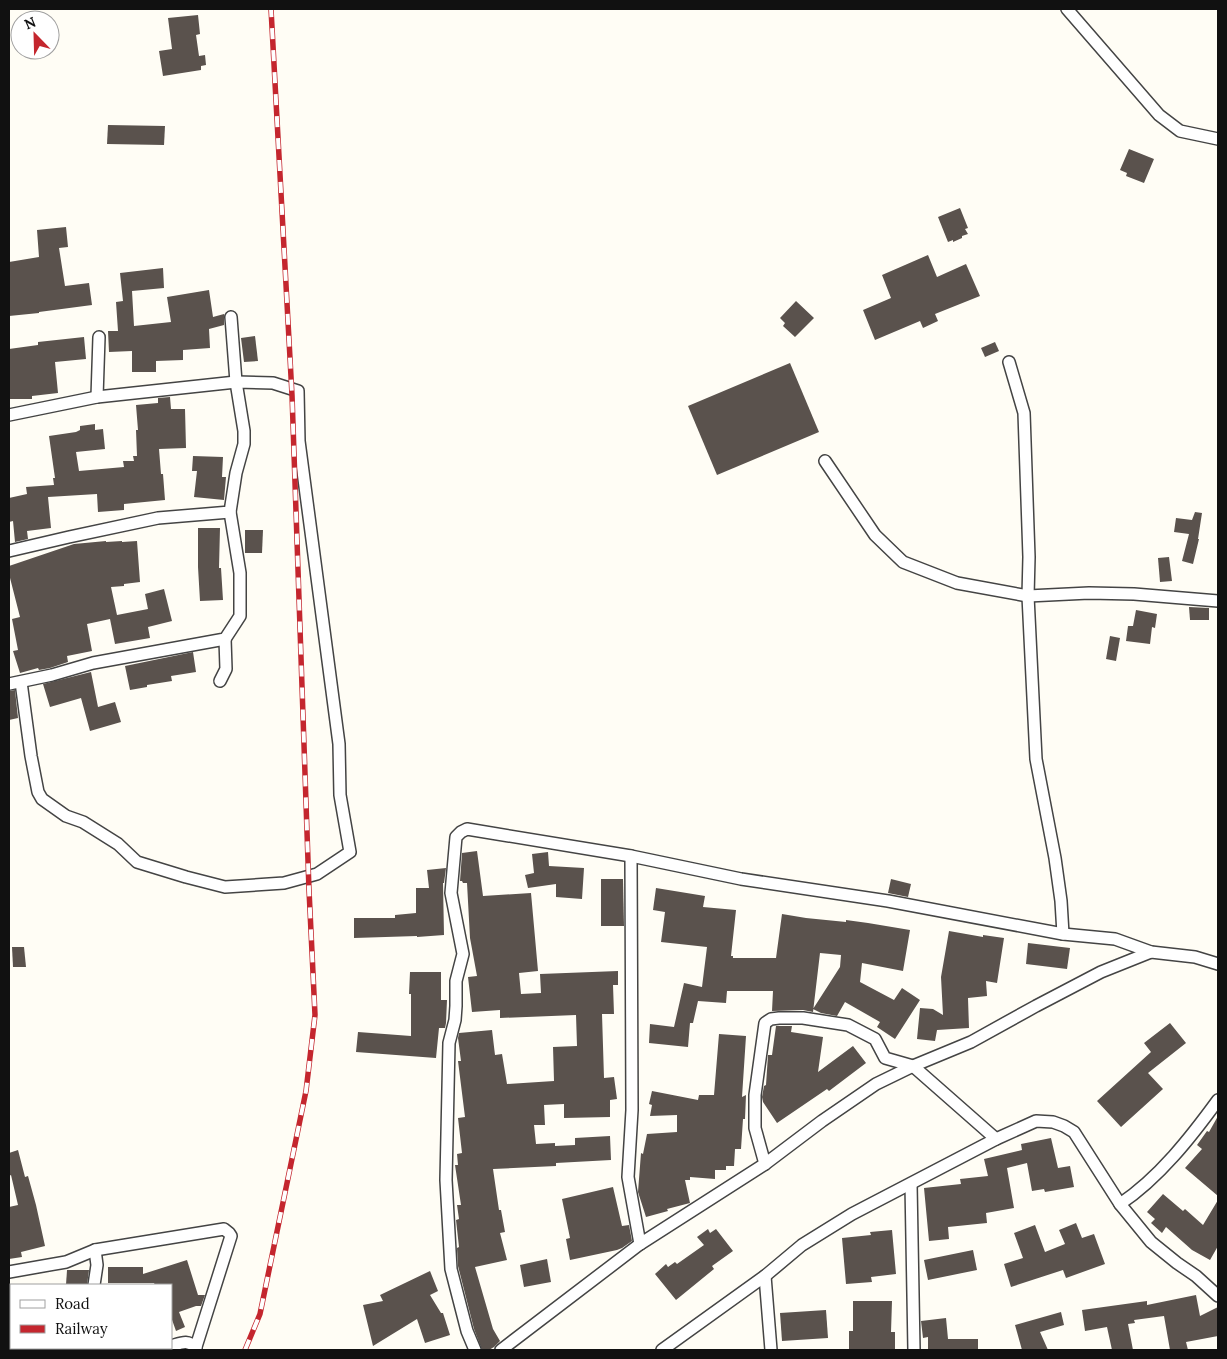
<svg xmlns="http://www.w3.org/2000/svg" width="1227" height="1359" font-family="Lora,serif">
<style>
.building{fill:#5a524d}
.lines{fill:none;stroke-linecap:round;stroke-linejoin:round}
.street-casing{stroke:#444;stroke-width:14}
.street{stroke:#fff;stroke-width:11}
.rail-casing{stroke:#c4262e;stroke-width:5.5}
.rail{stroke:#fff;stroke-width:4;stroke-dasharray:11;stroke-linecap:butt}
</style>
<rect width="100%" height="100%" fill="#fffdf5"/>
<g class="building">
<polygon points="198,15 200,34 196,35 199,56 205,55 206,65 201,66 201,70 163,76 159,51 172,49 168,18"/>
<polygon points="108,125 165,126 164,145 107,144"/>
<polygon points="1129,149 1154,159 1144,183 1126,176 1127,173 1120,170"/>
<polygon points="960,208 968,228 965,229 968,234 962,236 962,238 953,242 953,240 948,242 938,217"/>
<polygon points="66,227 68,247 59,248 65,286 89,283 92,305 39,312 39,313 9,316 9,262 39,257 37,230"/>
<polygon points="928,255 937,277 966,264 980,296 935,314 938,321 923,328 920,321 875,340 863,310 891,298 882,275"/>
<polygon points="163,268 164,288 132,291 134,326 171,322 167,297 209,290 213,317 224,314 224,325 209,329 210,348 183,350 183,360 156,361 156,372 132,372 132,351 109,352 108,331 118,331 116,302 123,301 120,273"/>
<polygon points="796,301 814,318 795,337 783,326 785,323 780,318"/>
<polygon points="255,336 258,361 244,362 241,338"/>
<polygon points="84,337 86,359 55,362 58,393 32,396 32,399 9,399 9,349 38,345 38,342"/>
<polygon points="995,342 999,351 985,357 981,348"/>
<polygon points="790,363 819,432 717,475 688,406"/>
<polygon points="170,397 171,409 185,409 186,448 159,449 161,474 163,474 165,500 124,504 124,510 98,512 97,494 48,497 51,528 27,531 28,539 15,542 13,521 9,522 9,498 27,494 26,487 54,485 53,478 55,478 49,436 76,432 80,430 80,426 95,424 95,430 103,429 105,449 76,452 79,471 124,467 123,461 134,461 133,456 137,456 136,430 138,430 136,405 158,403 158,398"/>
<polygon points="193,456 223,457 222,477 226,477 224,500 194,497 197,471 192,471"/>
<polygon points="1195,512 1202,513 1198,539 1199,539 1193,564 1182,561 1189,534 1174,532 1176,518 1192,520"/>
<polygon points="198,528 220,528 219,568 221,568 223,600 200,601 198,567"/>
<polygon points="245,530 263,530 262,553 245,553"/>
<polygon points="106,541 106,542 122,541 122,542 137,541 140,582 124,584 124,586 111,587 117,615 148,609 145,594 164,589 172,621 148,627 150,638 115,644 110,619 87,624 92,651 67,656 68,662 50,668 39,670 38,668 20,673 13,651 18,650 12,619 20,617 9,574 9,566 74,544"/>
<polygon points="1169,557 1172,581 1160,582 1158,558"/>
<polygon points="1189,607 1209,608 1209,620 1190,620"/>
<polygon points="1136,610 1157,614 1155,628 1152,627 1150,644 1126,641 1128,626 1133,626"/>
<polygon points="1110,636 1120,638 1116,661 1106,659"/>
<polygon points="193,652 196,672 171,676 172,681 147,685 147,687 130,690 125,666"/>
<polygon points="91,672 98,707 115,702 121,722 90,731 81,698 50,707 43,684"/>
<polygon points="15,690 18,718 9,720 9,691"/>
<polygon points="477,851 483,896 531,893 538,971 519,973 521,994 541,993 540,974 618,971 618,985 613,985 614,1014 602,1014 604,1078 614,1077 617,1099 610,1100 610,1117 564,1118 564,1104 544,1105 545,1125 534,1125 536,1144 555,1143 555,1146 575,1145 575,1138 610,1136 611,1160 556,1163 556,1166 493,1169 499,1210 501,1210 505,1232 500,1233 507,1260 475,1267 493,1329 500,1341 494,1347 489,1350 482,1350 474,1329 458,1266 457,1248 459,1247 456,1220 459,1219 457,1205 461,1205 455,1165 458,1165 457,1154 462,1153 458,1118 465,1117 458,1061 461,1061 458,1038 459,1033 492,1030 495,1055 502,1054 507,1084 554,1081 553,1047 577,1046 576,1015 500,1018 500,1010 472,1012 468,977 477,976 470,938 467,883 463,883 462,881 460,881 462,853"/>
<polygon points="548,852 549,866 584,868 582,899 556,897 556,884 528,888 525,875 534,873 532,854"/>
<polygon points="446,868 444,883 443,883 444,935 417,937 417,936 354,938 354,918 395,918 395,915 416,913 416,888 429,888 427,870"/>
<polygon points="601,879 623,879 624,926 601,926"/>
<polygon points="891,879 911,884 908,897 888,893"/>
<polygon points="656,888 705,896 703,907 736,910 731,956 733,956 733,958 776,958 782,914 806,918 846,922 846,920 868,923 910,930 903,971 862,963 860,982 894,1000 902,988 920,1000 895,1039 877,1027 880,1022 845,1002 837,1016 821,1013 813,1009 840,967 841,955 820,953 813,1012 803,1010 772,1011 773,991 727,991 726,1003 698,1001 693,1023 690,1023 688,1047 649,1043 650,1024 674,1027 684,983 702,987 707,947 661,942 665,912 653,910"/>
<polygon points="949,931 983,937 983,935 1004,938 997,983 986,981 987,996 968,998 969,1028 937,1030 935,1041 917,1039 920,1008 933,1009 943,1015 941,977"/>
<polygon points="1028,943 1070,948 1067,969 1026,964"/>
<polygon points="12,947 24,947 26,967 13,967"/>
<polygon points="410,972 441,972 441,1000 447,1000 446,1023 445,1028 439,1028 436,1058 356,1052 358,1032 411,1036 411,994 409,994"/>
<polygon points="1170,1023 1186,1043 1148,1073 1163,1089 1121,1127 1097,1101 1151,1052 1144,1043"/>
<polygon points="776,1026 792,1026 791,1032 823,1037 818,1072 853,1046 866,1063 829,1091 827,1089 777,1123 763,1102 762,1097 764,1086 766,1085 768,1055 772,1055"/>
<polygon points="719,1034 746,1036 742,1097 746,1095 745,1119 743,1119 741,1149 735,1149 734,1166 726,1166 726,1170 715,1170 715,1179 690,1177 690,1180 685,1180 690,1203 667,1209 668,1211 646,1217 638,1192 641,1153 643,1154 647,1134 677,1132 677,1115 650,1116 652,1105 649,1104 652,1091 698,1100 699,1095 714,1095"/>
<polygon points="1218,1116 1218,1196 1185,1168 1202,1149 1197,1145 1207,1131 1209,1132"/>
<polygon points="1051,1138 1058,1168 1070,1166 1074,1187 1045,1192 1044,1189 1032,1191 1027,1163 1007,1168 1014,1208 986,1213 987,1223 948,1227 949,1239 929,1241 924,1188 961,1184 960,1179 988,1176 984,1159 1022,1150 1021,1144"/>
<polygon points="18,1150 25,1177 28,1176 36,1205 45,1246 21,1252 22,1257 9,1259 9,1207 18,1205 11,1175 9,1176 9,1153"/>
<polygon points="613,1187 622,1226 629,1225 632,1241 622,1248 617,1250 570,1260 566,1239 570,1238 562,1199"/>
<polygon points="1163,1194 1183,1211 1185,1209 1203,1225 1218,1200 1218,1246 1210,1260 1192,1250 1166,1227 1162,1233 1151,1223 1155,1219 1147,1212"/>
<polygon points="1076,1223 1082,1238 1094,1234 1105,1264 1066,1278 1063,1270 1011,1287 1004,1264 1023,1258 1014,1233 1035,1225 1045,1252 1065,1244 1059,1230"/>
<polygon points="708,1229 710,1233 716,1229 733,1251 712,1266 714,1269 676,1300 655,1274 666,1264 668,1267 675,1262 677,1264 704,1245 697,1237"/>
<polygon points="892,1230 896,1274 871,1277 872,1282 846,1284 842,1238 871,1235 870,1232"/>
<polygon points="973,1250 977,1270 928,1280 924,1260"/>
<polygon points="547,1259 551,1282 524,1287 520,1265"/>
<polygon points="187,1260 198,1295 205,1295 201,1306 196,1306 179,1312 185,1327 176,1331 171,1317 171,1285 155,1285 154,1283 108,1283 108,1267 143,1267 143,1274"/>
<polygon points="67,1270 89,1270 87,1285 66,1285"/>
<polygon points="430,1271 438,1291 430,1295 441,1313 443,1313 450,1335 425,1343 417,1319 373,1346 363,1305 383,1301 380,1295"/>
<polygon points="1196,1295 1200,1316 1218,1307 1218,1336 1186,1342 1188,1350 1170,1350 1164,1316 1134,1320 1135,1323 1128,1324 1133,1350 1112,1350 1107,1327 1085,1331 1082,1310 1147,1301 1147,1305"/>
<polygon points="853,1301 892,1301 891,1332 895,1332 895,1350 849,1350 849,1331 853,1331"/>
<polygon points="826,1310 828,1338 782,1341 780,1313"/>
<polygon points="1061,1312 1064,1325 1040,1332 1048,1350 1022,1350 1015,1325"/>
<polygon points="946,1318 948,1339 978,1339 978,1350 928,1350 928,1337 923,1338 921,1321"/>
</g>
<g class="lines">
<g class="street-casing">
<g id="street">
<polyline points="1067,9 1159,115 1180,131 1218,139"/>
<polyline points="1009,362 1024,413 1029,557 1028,596 1036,759 1055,858 1061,901 1063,934"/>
<polyline points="97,397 99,337"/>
<polyline points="9,415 97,397 236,382 273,383 298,391 299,441 339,744 340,795 350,852 317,874 284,883 225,887 186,877 137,862 118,844 83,822 66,816 42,799 38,792 31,756 21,682"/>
<polyline points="825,461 875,535 903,562 957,583 1028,596 1089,593 1134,594 1218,601"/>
<polyline points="9,551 69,537 158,518 230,512 236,473 244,444 244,431 236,382 231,317"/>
<polyline points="220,681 226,669 225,639"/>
<polyline points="9,684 52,675 93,663 225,639 240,616 240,573 230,512"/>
<polyline points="631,856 632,1110 628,1177 640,1244"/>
<polyline points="765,1164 755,1128 755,1095 765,1023 771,1019 779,1018 803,1018 848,1025 875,1039 885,1058 913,1066 996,1139"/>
<polyline points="911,1184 914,1350"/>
<path d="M1120,1204C1159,1178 1191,1137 1218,1100"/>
<polyline points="9,1272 66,1262 95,1250 224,1229 229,1233 231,1236 195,1350"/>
<polyline points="765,1276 771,1350"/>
<polyline points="94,1285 97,1265 95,1250"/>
<path d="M171,1346C181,1343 188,1339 196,1348"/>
<polyline points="78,1348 78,1350"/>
<polyline points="475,1350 467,1331 451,1269 446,1180 449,1043 455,1020 456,1006 456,981 463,954 451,893 456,837 461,832 467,829 631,856 741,879 888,901 1063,934 1115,939 1151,952 1195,957 1218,964"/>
<polyline points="501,1350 640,1244 765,1164 822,1121 876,1084 913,1066 971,1042 1036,1006 1101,972 1151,952"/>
<polyline points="662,1350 765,1276 802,1245 852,1214 996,1139 1036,1121 1053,1122 1064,1126 1074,1132 1120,1204 1151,1242 1177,1263 1196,1276 1218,1296"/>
</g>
</g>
<use href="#street" class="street"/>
<g class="rail-casing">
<polyline id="rail" points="245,1350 260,1314 306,1091 315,1015 309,890 292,395 271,9"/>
</g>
<use href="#rail" class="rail"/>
</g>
<rect width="1227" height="1359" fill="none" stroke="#111111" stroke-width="20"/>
<rect x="10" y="1284" width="162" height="65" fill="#ffffff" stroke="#a0a0a0"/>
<rect x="20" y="1300" width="25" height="8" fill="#ffffff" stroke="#a0a0a0"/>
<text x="55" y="1309" font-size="15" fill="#111111">Road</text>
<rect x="20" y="1325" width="25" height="8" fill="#c4262e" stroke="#a0a0a0"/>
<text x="55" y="1334" font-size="15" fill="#111111">Railway</text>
<g transform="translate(35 35) rotate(337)"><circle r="24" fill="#ffffff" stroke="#a0a0a0"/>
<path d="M0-4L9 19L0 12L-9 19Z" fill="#c4262e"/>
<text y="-8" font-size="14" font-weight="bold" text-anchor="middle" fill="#111111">N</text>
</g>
</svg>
